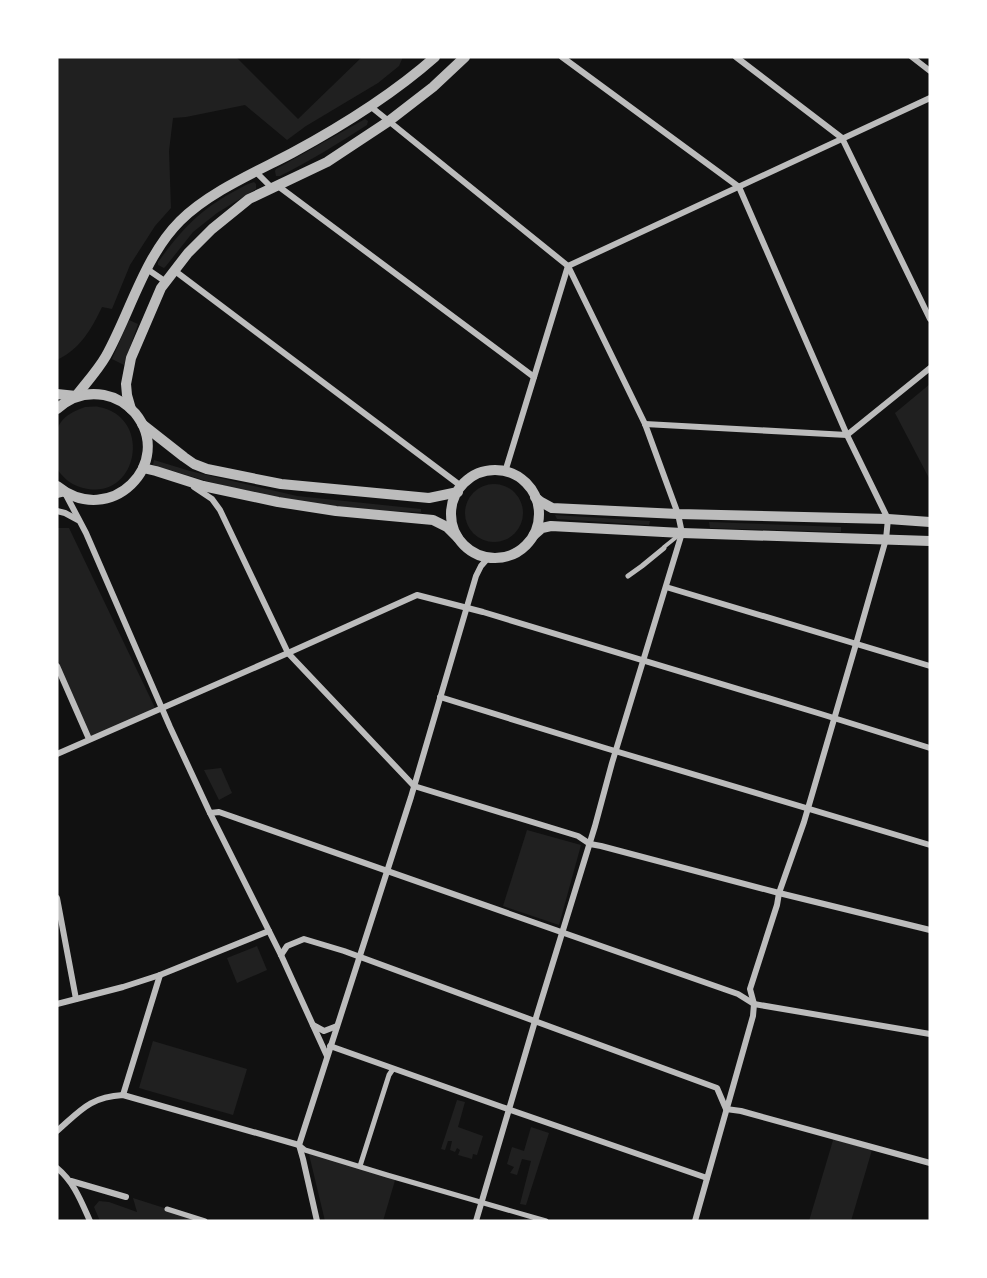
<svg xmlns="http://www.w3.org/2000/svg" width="987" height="1278" font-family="'Roboto Serif',serif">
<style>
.green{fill:#202020}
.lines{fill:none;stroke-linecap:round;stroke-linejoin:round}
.service{stroke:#bcbcbc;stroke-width:4}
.pedestrian{stroke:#bcbcbc;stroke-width:5}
.minor{stroke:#bcbcbc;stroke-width:6}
.tertiary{stroke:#bcbcbc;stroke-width:10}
</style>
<rect width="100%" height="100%" fill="#111"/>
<g class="green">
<path d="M57,57H236L298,119L362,57H403L399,66L378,83L306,126L287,140L245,105L186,117L173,118L169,151L171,208L155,226L130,265L112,309L102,307C91,330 80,349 57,360Z"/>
<path d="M365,119L368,121L367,125C339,143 310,161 280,176H276L275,171L276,169Z"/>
<path d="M254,182L256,184V189L217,213L193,232L166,266L164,268L158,265V262C181,231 198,211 233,192C239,189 246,184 254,182Z"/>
<polygon points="129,320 138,324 124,365 112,359"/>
<polygon points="930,384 930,477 929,478 895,413"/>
<path d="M85,407C90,407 95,406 99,407C152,417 139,497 88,489C74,487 65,480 57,469C57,436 48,420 85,407Z"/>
<path d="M154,460L190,471L297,496L421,509V512C372,511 322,505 274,497C233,490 193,477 153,465Z"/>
<circle cx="494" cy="513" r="29"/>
<polygon points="555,515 650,521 649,525 557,519"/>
<polygon points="709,522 841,527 841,532 710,528"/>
<polygon points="57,528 69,528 156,710 89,739 57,666"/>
<polygon points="221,768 232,793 219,800 204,770"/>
<polygon points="527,830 581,845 559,925 503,906"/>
<polygon points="257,946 267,970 237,983 227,958"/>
<polygon points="153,1041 247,1069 233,1115 139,1088"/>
<polygon points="457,1100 465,1102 458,1127 483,1136 477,1155 473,1154 472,1159 458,1155 460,1150 457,1148 455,1152 450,1150 452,1141 448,1141 445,1150 441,1149"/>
<polygon points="531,1127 549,1133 526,1205 520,1204 531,1161 522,1159 517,1175 510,1173 514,1167 507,1164 512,1147 524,1151"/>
<polygon points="834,1137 836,1140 872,1150 851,1221 809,1221"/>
<polygon points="308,1150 396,1177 383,1221 325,1221"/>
<polygon points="133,1198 205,1221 100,1221 94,1207 99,1201 109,1202 137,1212"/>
</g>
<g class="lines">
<polyline class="service" points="664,547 679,535"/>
<g class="pedestrian">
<polyline points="628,576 642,566 664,548"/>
<polyline points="299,1145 305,1150 387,1175 546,1221"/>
<polyline points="360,1166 389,1075 393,1069"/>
<polyline points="167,1209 205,1221"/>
</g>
<g class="minor">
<polyline points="562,57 739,187 847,435 888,519 886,539 856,644 804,822 779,893 777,905 750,989 754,1004 753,1016 695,1221"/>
<polyline points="736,57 842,138 930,319"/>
<polyline points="912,57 930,71"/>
<polyline points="370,106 568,266 645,424 678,514 682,533 612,763 595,826 535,1021 476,1221"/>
<polyline points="255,171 272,188"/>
<polyline points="278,186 534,377"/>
<polyline points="147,269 166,282"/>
<polyline points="175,271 461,486"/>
<polyline points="645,424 847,435 930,368"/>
<polyline points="505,472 568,266 930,98"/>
<polyline points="194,487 212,499 220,510 288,653 414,786 578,836 590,844 601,846 779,893 930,930"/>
<polyline points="57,495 65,493 86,533 170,727 210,813 281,955 327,1056"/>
<polyline points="57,511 65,513 78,520"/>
<polyline points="666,587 930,666"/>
<polyline points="57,666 89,739"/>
<polyline points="440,697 605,748 930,845"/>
<polyline points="57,754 288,653 417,595 483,612 821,714 930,748"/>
<polyline points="210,813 219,812 738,994 754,1004 930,1034"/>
<polyline points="57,898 76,999"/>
<polyline points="281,955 287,946 304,939 344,951 717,1088 726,1109 741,1111 930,1163"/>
<polyline points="57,1004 123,987 160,975 269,931"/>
<polyline points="313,1025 324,1031 337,1026"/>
<polyline points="330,1046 502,1107 707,1178"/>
<polyline points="123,1095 160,975"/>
<path d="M57,1131C81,1110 90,1097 123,1095L299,1145"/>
<path d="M57,1168C74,1182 81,1201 90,1221"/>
<polyline points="71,1181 126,1197"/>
<polyline points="317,1221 303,1159 299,1145 411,797 476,576 481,566 488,558"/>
</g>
<g class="tertiary">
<polyline points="57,394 76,396"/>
<path d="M76,396C86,383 98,370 106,356C130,313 144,257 180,221C209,192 256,172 292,153C342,126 392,95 435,57"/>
<path d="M57,409C70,397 86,392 104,395C115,397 127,404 135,413C176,463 110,529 57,486"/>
<polyline points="131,409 127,395 126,384 131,358 161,288 188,253 212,229 249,199 327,162 389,121 433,87 465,57"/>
<polyline points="142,424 184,457 194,464 207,469 281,484 429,498 458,492"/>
<polyline points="143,468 156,471 203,486 278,502 336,511 433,520 447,527 458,538"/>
<circle cx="495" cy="514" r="44"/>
<polyline points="535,497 541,502 552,508 678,514 888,519 930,522"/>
<polyline points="534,535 542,528 551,526 682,533 930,541"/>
</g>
</g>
<rect width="987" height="1278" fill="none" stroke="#ffffff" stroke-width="117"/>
</svg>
